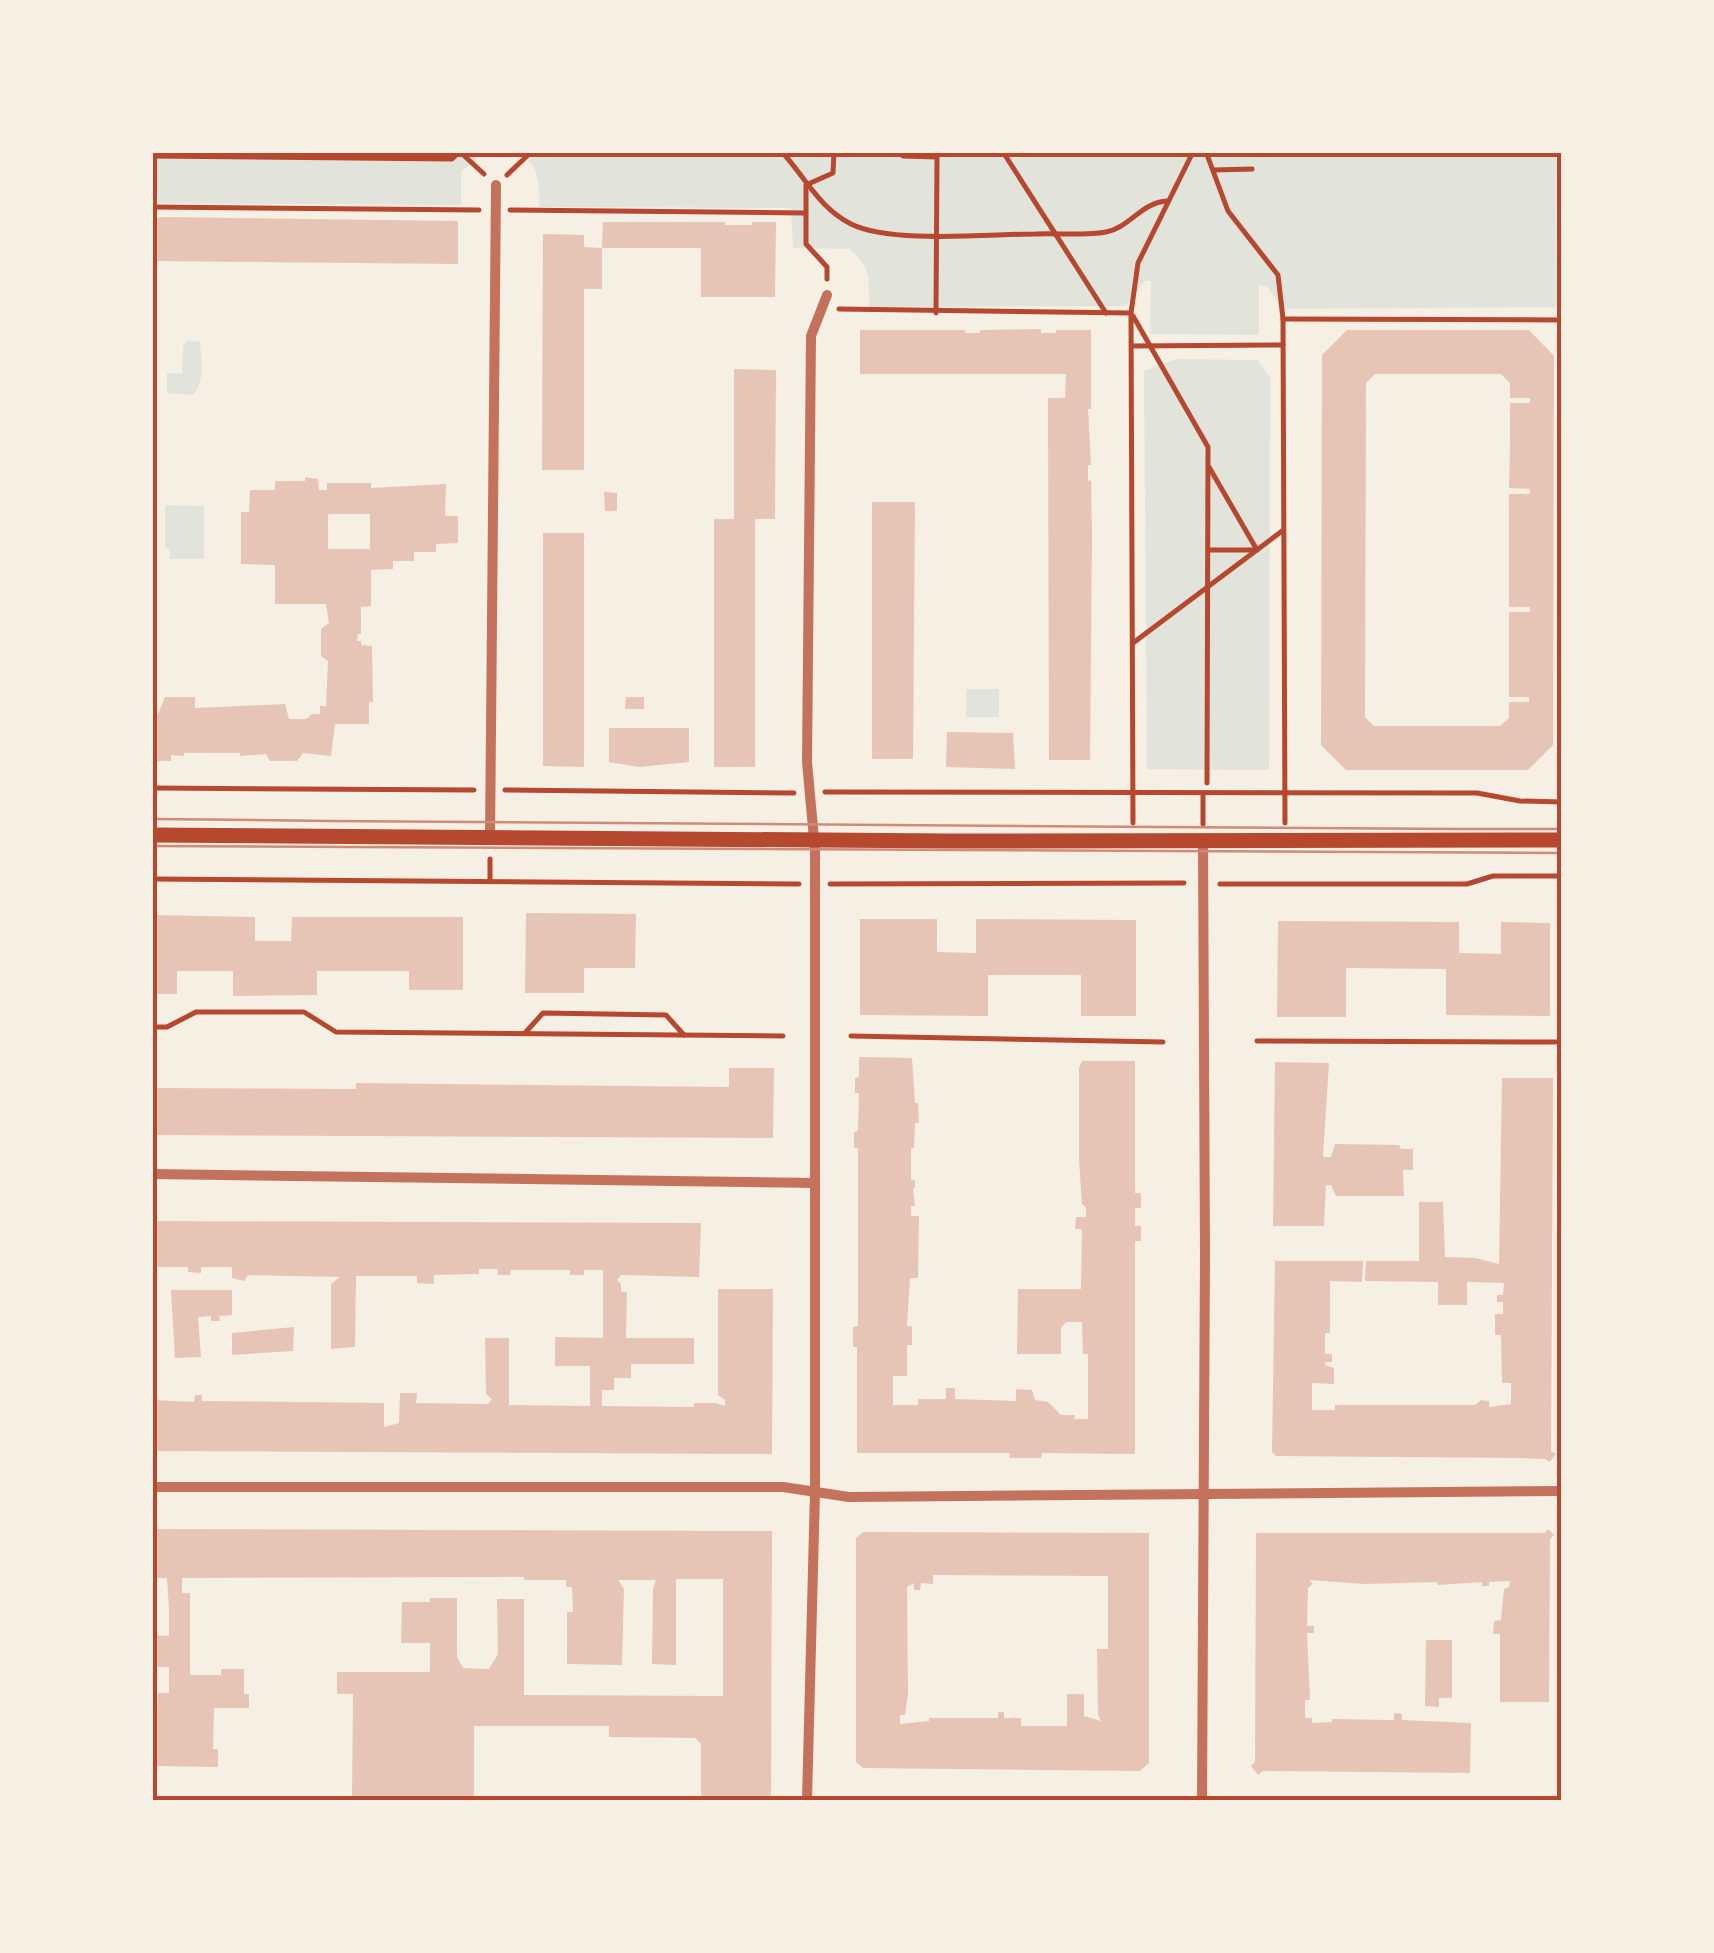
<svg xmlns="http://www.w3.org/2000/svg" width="1714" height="1953" font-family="Cabin,sans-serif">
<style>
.green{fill:#e2e4dc}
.building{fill:#e6c5b7;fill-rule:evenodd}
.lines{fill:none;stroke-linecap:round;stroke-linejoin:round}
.path{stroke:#b5482f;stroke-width:5}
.minor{stroke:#c5725c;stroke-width:10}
.secondary{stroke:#b5482f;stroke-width:15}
.tram{stroke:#cf8b77;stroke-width:2.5}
.neatline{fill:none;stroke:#b5482f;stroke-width:4}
</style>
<rect width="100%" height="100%" fill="#f6efe4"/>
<g class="green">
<polygon points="153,153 483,153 461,172 461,205 153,203"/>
<path d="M518,153H1556L1557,307L1282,309L1267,286L1259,285V335L1150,334L1151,281H1145L1126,306L869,307C868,278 873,271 850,249L793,248L791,208L539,207C540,184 540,165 518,153Z"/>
<path d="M187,340L200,342C201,360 206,380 193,395L167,393V373L182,374L183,346Z"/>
<polygon points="1177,359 1258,360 1270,378 1269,770 1147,769 1144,371"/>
<polygon points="165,505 204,506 204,559 170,559 170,549 165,548"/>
<rect x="966" y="689" width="33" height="28"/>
</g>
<g class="building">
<polygon points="164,217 458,221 458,264 152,261 152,218"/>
<polygon points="603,222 725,222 725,225 752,225 752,222 776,222 775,297 701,297 701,248 602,248 602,289 584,289 584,470 542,470 543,234 584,235 584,247 602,248"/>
<polygon points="1041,329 1041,333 1056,333 1056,330 1091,330 1091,409 1088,409 1091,465 1088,465 1088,481 1091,480 1092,534 1090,760 1049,760 1048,398 1065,398 1066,374 860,374 860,330 965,330 965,333 980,333 980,330"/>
<path d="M1347,330H1529L1554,356L1553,745L1528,770H1346L1321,745L1322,355ZM1375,374H1501L1510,383V398H1530V403H1510V446L1509,488L1530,489V494H1509V607H1530V612H1509V697H1529V702H1509V718L1500,726H1374L1365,717L1366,383Z"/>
<polygon points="734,369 776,370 775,519 755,519 755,767 714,767 714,519 734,519"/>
<path d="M305,477L318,479L319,490H327V483H371V488L446,484L445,516H458V543L436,544V552H414V561H393V569L371,570V606L361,607V634H358L357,641H361V645L372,646L373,702H369V724H335L331,756L303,753L297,761H270L266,754L240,756V753H184V756L171,755V761H152V714H158L165,697H195V708L285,704L289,719H306L312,714H320V706H326L328,661L321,656V629L329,623L326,604H275V565L241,564V512H249L250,490H275V481H305ZM328,514H370V549H328Z"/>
<polygon points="604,492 617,493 617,511 605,511"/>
<polygon points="872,502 915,502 913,759 872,759"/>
<polygon points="543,533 584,533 584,767 543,766"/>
<polygon points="626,697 644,697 644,709 625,709"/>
<polygon points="609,728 689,728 689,762 639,767 609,762"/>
<polygon points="947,732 1013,733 1015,769 946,767"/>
<polygon points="526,913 636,914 635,968 584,968 584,993 525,993"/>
<polygon points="152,915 255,917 255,941 291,941 292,917 463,917 463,990 409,990 409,971 317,971 317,995 233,996 233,971 177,971 177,994 152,994"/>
<polygon points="860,919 937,919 937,952 976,953 976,919 1136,920 1136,1016 1081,1016 1081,975 988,975 988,1016 860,1015"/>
<polygon points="1278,921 1459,922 1459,953 1501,954 1501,922 1550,923 1550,1016 1446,1015 1446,969 1346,968 1346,1017 1277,1017"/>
<polygon points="859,1057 912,1058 915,1103 918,1103 919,1123 915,1123 914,1148 911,1148 911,1180 915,1180 915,1188 913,1189 915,1206 911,1206 911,1216 919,1216 918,1278 910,1278 907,1326 912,1326 912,1345 907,1345 907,1376 893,1376 893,1405 918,1405 918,1399 946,1399 946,1388 955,1388 955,1399 1016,1401 1016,1389 1032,1390 1035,1400 1048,1402 1061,1415 1075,1415 1074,1419 1088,1419 1088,1354 1083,1354 1082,1322 1066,1322 1061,1328 1061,1354 1017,1354 1018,1289 1081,1289 1082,1229 1075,1229 1076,1217 1086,1217 1086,1207 1082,1204 1079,1160 1079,1068 1082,1061 1135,1061 1135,1193 1141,1193 1141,1208 1135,1208 1135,1226 1141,1226 1141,1241 1135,1241 1135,1454 1042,1453 1041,1458 1009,1458 1010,1453 857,1453 857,1347 853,1347 853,1327 858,1326 858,1148 854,1148 854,1132 858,1131 859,1093 855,1093 855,1078 859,1077"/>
<polygon points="1275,1062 1329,1063 1323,1157 1331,1157 1335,1144 1399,1145 1401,1149 1413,1149 1413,1170 1403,1170 1404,1196 1336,1196 1331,1185 1326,1185 1324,1226 1273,1226"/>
<polygon points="729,1068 774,1068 773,1138 152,1135 152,1088 356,1089 356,1083 729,1087"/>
<polygon points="1502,1078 1553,1078 1551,1451 1556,1454 1550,1462 1545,1459 1517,1458 1276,1456 1272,1452 1275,1261 1363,1261 1362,1282 1330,1281 1330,1333 1325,1333 1325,1354 1332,1354 1332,1362 1325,1362 1325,1365 1334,1368 1334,1384 1312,1383 1312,1410 1335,1410 1335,1405 1475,1405 1481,1400 1489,1401 1489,1407 1511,1404 1511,1383 1502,1383 1501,1335 1495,1335 1495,1314 1503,1314 1503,1302 1497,1302 1497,1295 1503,1295 1504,1283 1467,1282 1467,1305 1438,1305 1438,1282 1365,1281 1366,1261 1419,1261 1419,1202 1443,1202 1445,1257 1475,1258 1499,1264"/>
<polygon points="152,1221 701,1223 699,1277 621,1275 617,1280 621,1284 621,1292 627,1292 626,1338 694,1338 694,1364 631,1364 631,1378 614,1378 614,1390 602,1390 602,1406 694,1407 694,1403 716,1403 725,1406 725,1400 718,1395 718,1289 773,1289 772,1454 152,1451 152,1400 194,1402 195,1395 202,1395 202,1401 384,1403 384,1427 399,1423 400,1393 417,1393 416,1403 488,1404 492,1399 486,1394 485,1338 509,1338 509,1405 590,1406 590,1366 555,1366 555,1337 603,1338 603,1270 584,1270 584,1275 570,1275 570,1270 511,1270 510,1275 498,1275 498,1269 479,1269 479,1274 434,1275 434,1284 417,1283 417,1276 356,1276 355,1347 331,1349 331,1284 340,1277 248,1275 244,1281 232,1278 232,1267 201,1267 201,1273 188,1272 188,1267 152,1267"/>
<polygon points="171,1290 232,1290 232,1315 219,1316 220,1321 211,1321 211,1316 198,1317 201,1357 175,1358"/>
<polygon points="294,1327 293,1351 232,1355 232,1333"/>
<polygon points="152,1529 772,1531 771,1800 701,1800 701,1744 695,1738 609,1737 609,1726 474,1726 474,1800 352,1800 353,1694 337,1694 337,1672 430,1672 430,1643 401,1643 402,1602 430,1602 430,1598 457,1598 457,1657 463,1668 489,1669 498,1654 497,1599 524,1599 524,1695 723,1696 723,1579 676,1579 676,1665 652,1664 653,1589 656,1580 618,1580 624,1589 622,1665 567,1664 567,1612 573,1612 572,1587 566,1587 566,1580 524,1580 524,1577 182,1578 182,1593 190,1593 190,1675 221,1675 221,1669 244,1669 244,1694 249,1694 249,1708 214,1708 213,1749 218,1749 218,1767 156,1766 155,1713 157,1713 158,1693 169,1693 169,1667 152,1667 152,1635 169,1636 169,1608 167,1578 152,1578"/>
<polygon points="1548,1529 1554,1535 1550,1539 1549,1702 1500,1702 1500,1634 1493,1634 1494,1621 1501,1620 1504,1589 1509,1587 1510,1581 1489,1582 1489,1586 1482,1586 1482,1582 1438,1585 1437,1582 1365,1584 1309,1580 1313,1584 1308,1588 1307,1626 1314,1626 1314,1633 1307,1633 1310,1700 1305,1700 1305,1718 1312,1718 1312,1723 1332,1722 1332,1719 1394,1720 1394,1713 1402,1714 1402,1720 1471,1723 1470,1773 1263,1771 1258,1775 1251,1766 1255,1762 1256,1533 1545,1533"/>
<path d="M863,1532L1149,1533V1763L1140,1771L863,1768L856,1762V1538ZM933,1575L1108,1576V1649H1097L1098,1714L1101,1721L1084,1716V1694H1067V1726H1021V1718H1004V1712H998V1718H929V1721L900,1724V1715H905L908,1694L907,1587L914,1583V1590H920L921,1583L933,1584Z"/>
<polygon points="1426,1640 1452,1640 1452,1698 1439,1698 1439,1707 1425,1706"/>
</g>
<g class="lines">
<g class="path">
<polyline points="460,152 484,174"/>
<path d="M782,152C805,177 820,209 851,224C891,244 990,234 1036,234C1059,233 1084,236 1106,232C1129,228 1142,202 1167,201"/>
<polyline points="900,152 903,156 937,157 936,313"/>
<polyline points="1003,152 1106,313"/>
<polyline points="1206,152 1228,211 1278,275 1283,319 1285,823"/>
<polyline points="152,156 452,159 459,152"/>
<polyline points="1213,170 1252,169"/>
<polyline points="507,175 527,156 527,152"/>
<polyline points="152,207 479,210"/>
<polyline points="510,210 806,213"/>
<polyline points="827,279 827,267 806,244 806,185 833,173 834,152"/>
<polyline points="839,309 1131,313"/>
<polyline points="1133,316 1208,447 1207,783"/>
<polyline points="1283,319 1562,320"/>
<polyline points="1132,346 1283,345"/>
<polyline points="1209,550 1257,550 1209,467"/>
<polyline points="1133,643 1282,531"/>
<polyline points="152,788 474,790"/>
<polyline points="505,790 794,793"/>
<polyline points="825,792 1477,793 1520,801 1562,802"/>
<polyline points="1133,823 1131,313 1138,263 1193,152"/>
<polyline points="1203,824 1203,795"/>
<polyline points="152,879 799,884"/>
<polyline points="490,881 490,859"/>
<polyline points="830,884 1184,883"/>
<polyline points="1220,884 1467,884 1493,876 1562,876"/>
<polyline points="152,1027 167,1027 196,1012 304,1012 336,1032 783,1036"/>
<polyline points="525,1033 543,1013 666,1015 684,1035"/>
<polyline points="851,1036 1163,1042"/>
<polyline points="1257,1041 1561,1042"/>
</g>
<g class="minor">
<polyline points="490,838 496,185"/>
<polyline points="152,1174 815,1183"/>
<polyline points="152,1487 783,1487 849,1497 1562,1491"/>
<polyline points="807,1800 815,1492 815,850 807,762 811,336 827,295"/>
<polyline points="1202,1800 1205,1254 1203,842"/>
</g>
<polyline class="secondary" points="152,835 945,841 1562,840"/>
<g class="tram">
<path d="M152,819C622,824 1092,830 1562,829"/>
<polyline points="152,846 1562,853"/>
</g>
</g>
<rect width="1714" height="1953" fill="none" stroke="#f6efe4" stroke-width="310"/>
<rect x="155" y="155" width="1404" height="1643" class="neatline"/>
</svg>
